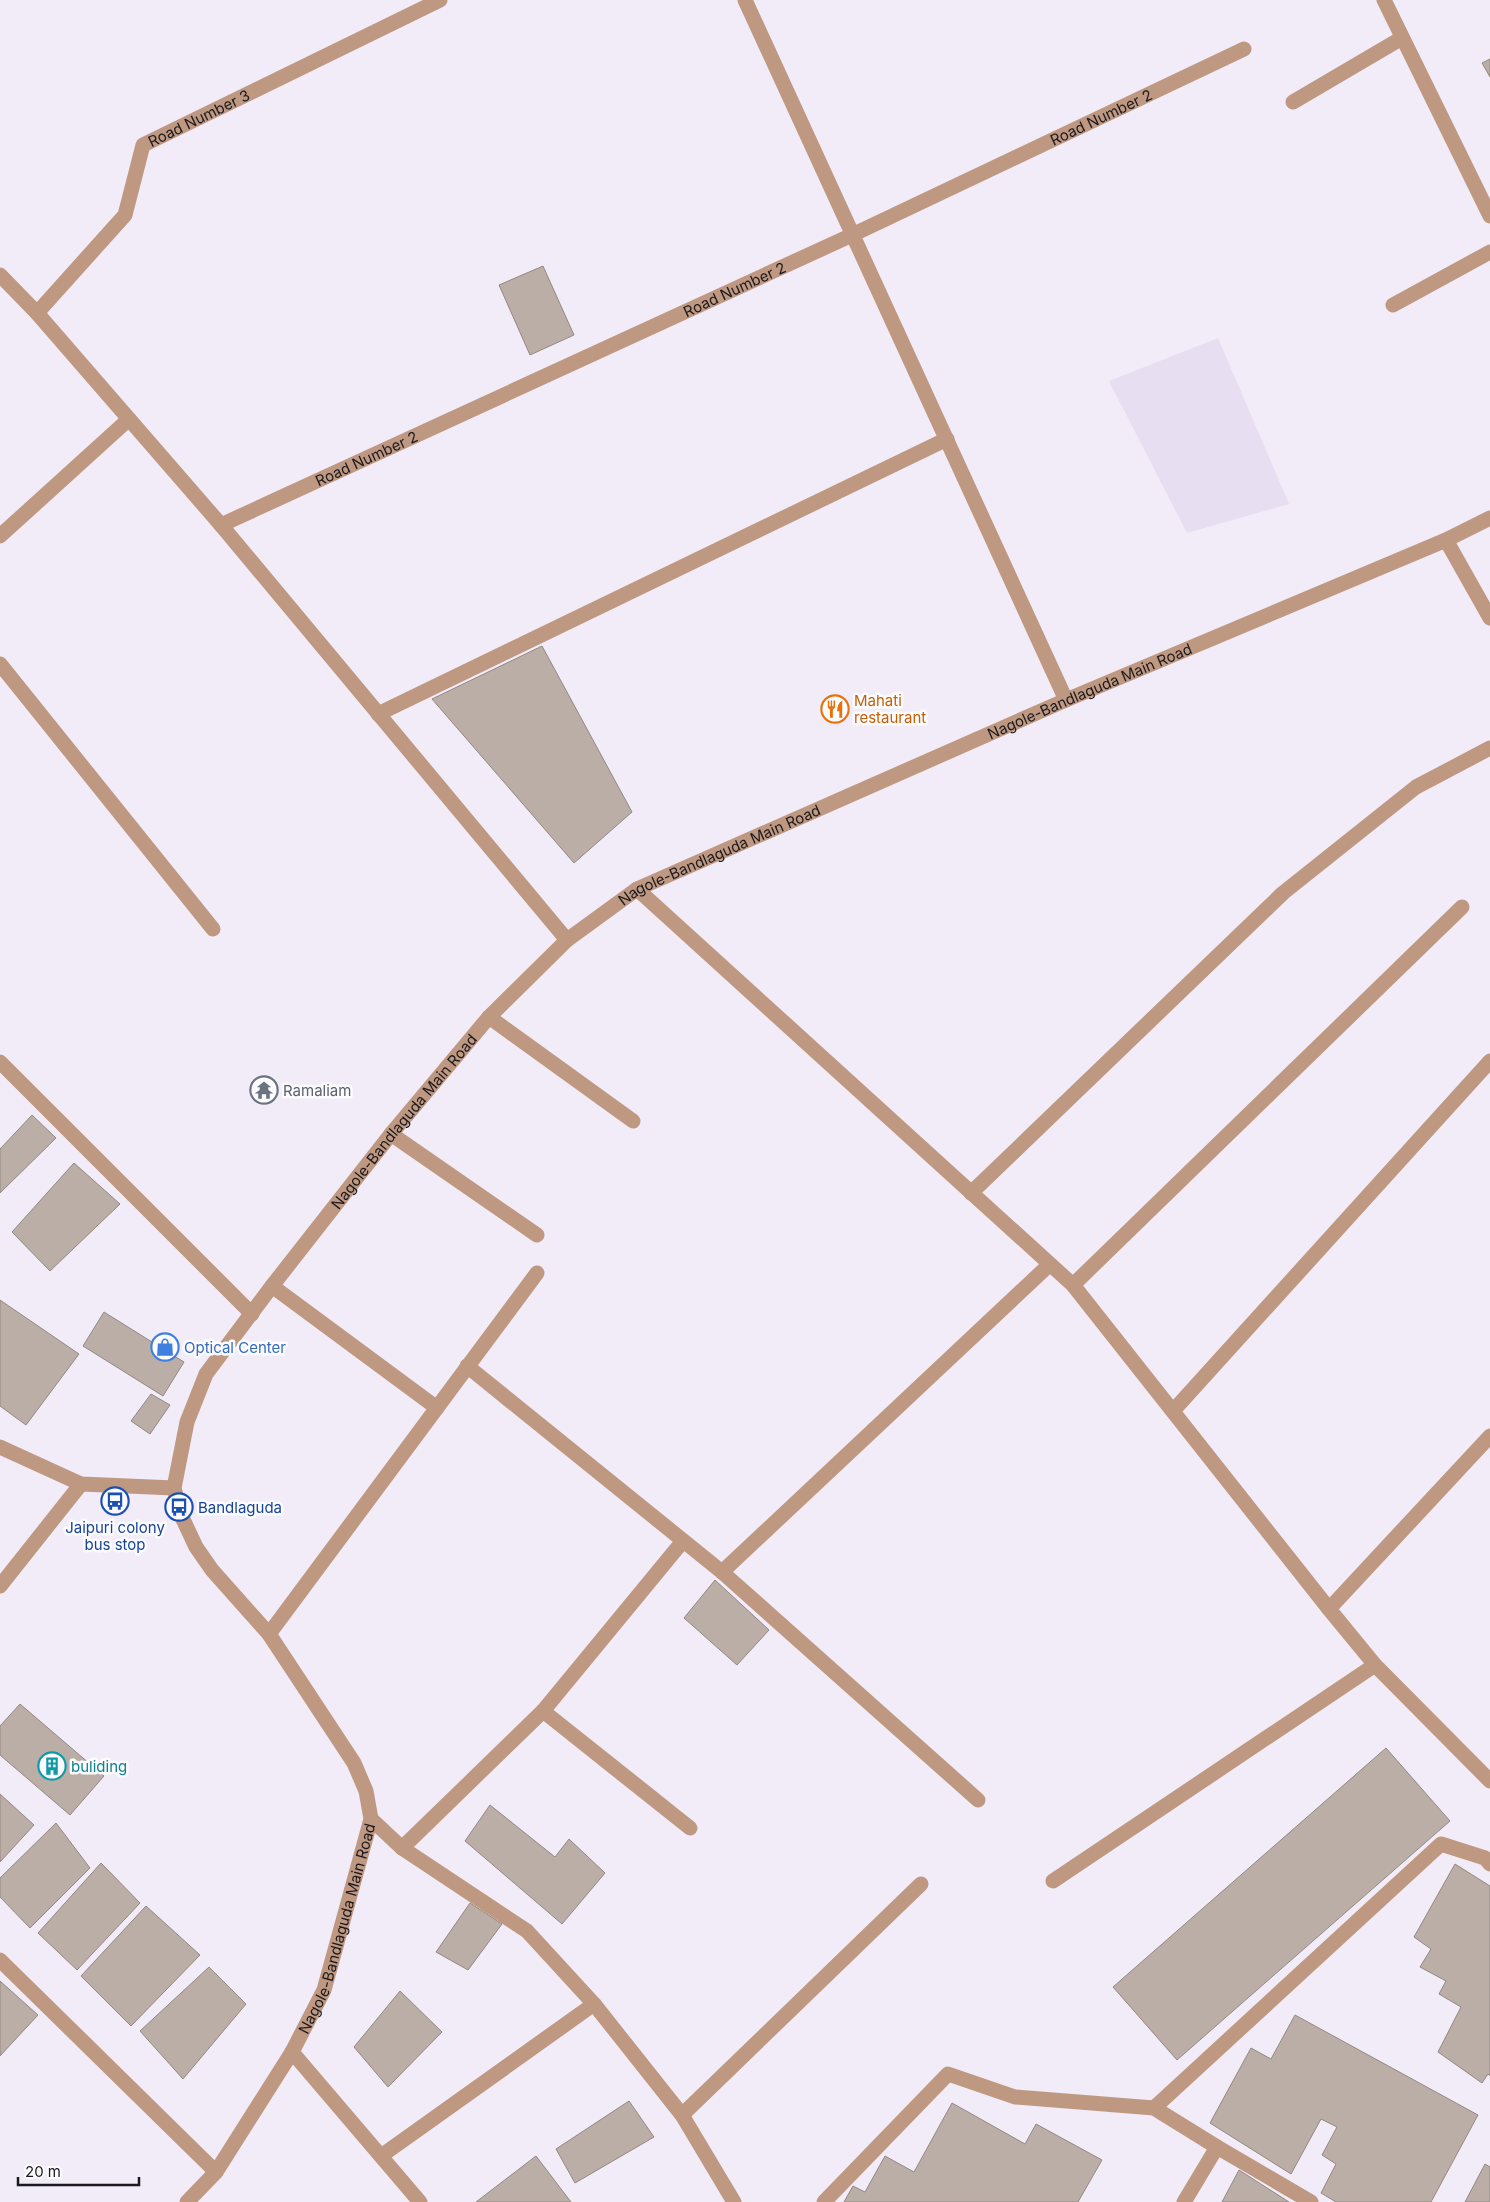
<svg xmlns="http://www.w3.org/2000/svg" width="1490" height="2202" font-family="Inter,sans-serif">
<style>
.built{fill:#e7def1}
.building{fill:#baaea7;stroke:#948882}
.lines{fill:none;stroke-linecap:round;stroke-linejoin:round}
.minor{stroke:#bf9881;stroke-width:15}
.labels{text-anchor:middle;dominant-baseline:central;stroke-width:5;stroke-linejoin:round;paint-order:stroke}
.street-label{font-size:15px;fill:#1b191d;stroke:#fcfbfd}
.food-label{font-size:15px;fill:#c56008;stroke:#fcfbfd;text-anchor:start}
.worship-label{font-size:15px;fill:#5b616d;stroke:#fcfbfd;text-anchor:start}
.shop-label{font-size:15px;fill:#366cbe;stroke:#fcfbfd;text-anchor:start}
.transit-label{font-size:15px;fill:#164399;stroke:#fcfbfd;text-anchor:start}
.culture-label{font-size:15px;fill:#0d838f;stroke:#fcfbfd;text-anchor:start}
</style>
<rect width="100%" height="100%" fill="#f1ecf8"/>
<polygon class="built" points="1218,338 1289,504 1187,533 1109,381"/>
<g class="building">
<polygon points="1490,59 1490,77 1482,63"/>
<polygon points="543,266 574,335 530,355 499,285"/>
<polygon points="542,646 632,812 574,863 432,699"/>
<polygon points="32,1115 56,1138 0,1193 0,1149"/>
<polygon points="74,1163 120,1204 50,1271 12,1232"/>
<polygon points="0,1300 79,1354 26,1425 0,1406"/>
<polygon points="104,1312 184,1362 163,1396 83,1346"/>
<polygon points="151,1394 170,1405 150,1434 131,1421"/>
<polygon points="715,1580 769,1630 737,1665 684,1618"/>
<polygon points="20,1704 104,1776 70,1815 0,1755 0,1726"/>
<polygon points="1386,1748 1450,1821 1177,2060 1113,1987"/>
<polygon points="0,1794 34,1825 0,1862"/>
<polygon points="490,1805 555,1857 569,1839 605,1873 562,1924 465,1841"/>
<polygon points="56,1823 90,1868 30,1928 0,1897 0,1878"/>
<polygon points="101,1863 140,1903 77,1970 38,1933"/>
<polygon points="1455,1864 1490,1886 1490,2076 1488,2074 1482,2083 1438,2052 1461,2007 1439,1994 1446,1981 1420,1967 1431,1949 1414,1937"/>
<polygon points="470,1903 502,1924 468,1970 436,1952"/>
<polygon points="146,1906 200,1955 131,2026 81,1976"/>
<polygon points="209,1967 246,2004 183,2079 140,2031"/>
<polygon points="0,1981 38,2015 0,2056"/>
<polygon points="400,1991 442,2032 388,2087 354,2047"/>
<polygon points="1295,2015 1478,2115 1431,2202 1336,2202 1321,2193 1336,2164 1322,2155 1337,2127 1321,2119 1291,2174 1210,2123 1251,2048 1271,2059"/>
<polygon points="629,2101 654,2137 575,2183 556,2149"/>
<polygon points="952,2103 1025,2144 1036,2124 1102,2160 1078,2202 844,2202 853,2186 865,2192 885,2156 914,2172"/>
<polygon points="536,2156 571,2202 476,2202"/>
<polygon points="1485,2164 1490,2167 1490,2202 1465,2202"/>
<polygon points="1239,2170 1289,2202 1222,2202"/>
</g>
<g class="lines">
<g class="minor">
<polyline points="745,0 1066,700"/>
<polyline points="1384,0 1490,216"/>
<polyline points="1293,102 1402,38"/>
<polyline points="0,275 37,313 221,525 567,940"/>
<polyline points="1393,305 1490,252"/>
<path id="s1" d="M37,313L125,215L143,145L440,0"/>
<path id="s2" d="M221,525L852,235L1244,49"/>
<polyline points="0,536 129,419"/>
<polyline points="1446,540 1490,618"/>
<polyline points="0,664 213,929"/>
<polyline points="378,714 947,439"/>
<polyline points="637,889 1073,1285 1329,1609 1375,1665 1490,1781"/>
<polyline points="489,1017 633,1121"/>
<polyline points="0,1062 252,1314"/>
<polyline points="391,1134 537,1235"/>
<polyline points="971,1193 1283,893 1416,787 1490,748"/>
<polyline points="1073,1285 1462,907"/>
<polyline points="272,1286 437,1408"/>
<polyline points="467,1366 722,1572 978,1800"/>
<polyline points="1173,1411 1490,1061"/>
<polyline points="0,1447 81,1484 174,1488"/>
<polyline points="722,1572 1049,1265"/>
<polyline points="0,1586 81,1484"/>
<polyline points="1329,1609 1490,1436"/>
<polyline points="269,1634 537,1273"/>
<polyline points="543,1711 690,1828"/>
<polyline points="371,1819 402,1848 527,1931 594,2004 682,2115 734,2202"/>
<polyline points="402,1848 543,1711 683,1541"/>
<polyline points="1053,1881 1375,1665"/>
<polyline points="0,1960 216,2172"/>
<polyline points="292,2052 420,2202"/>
<polyline points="1154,2108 1441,1844 1485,1858 1490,1864"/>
<polyline points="682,2115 921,1884"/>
<polyline points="1217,2147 1311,2202"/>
<polyline points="381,2156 594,2004"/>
<path id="s3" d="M187,2202L216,2172L292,2052L324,1990L371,1819L366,1791L354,1763L269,1634L212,1570L196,1547L181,1515L174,1488L187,1422L206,1374L272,1286L391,1134L489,1017L567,940L637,889L1066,700L1446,540L1490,518"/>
<polyline points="824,2202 948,2074 1015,2097 1154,2108 1217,2147 1184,2202"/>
</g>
</g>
<defs>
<g id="restaurant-ring" transform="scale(1.4375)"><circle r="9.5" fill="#fcfbfd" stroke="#e8710a" stroke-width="1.5"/><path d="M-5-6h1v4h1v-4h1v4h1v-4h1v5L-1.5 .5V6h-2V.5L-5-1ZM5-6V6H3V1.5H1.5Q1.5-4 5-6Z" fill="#e8710a"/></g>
<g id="temple-ring" transform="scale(1.4375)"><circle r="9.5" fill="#fcfbfd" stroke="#6b7280" stroke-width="1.5"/><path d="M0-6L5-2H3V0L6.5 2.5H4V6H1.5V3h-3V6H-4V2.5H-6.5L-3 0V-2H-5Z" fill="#6b7280"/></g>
<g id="shop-ring" transform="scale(1.4375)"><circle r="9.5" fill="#fcfbfd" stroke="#3f7fe0" stroke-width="1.5"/><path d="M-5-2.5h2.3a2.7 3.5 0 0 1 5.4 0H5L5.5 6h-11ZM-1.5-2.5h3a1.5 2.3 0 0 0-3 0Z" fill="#3f7fe0"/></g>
<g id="bus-ring" transform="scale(1.4375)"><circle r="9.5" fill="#fcfbfd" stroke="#1a4fb4" stroke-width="1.5"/><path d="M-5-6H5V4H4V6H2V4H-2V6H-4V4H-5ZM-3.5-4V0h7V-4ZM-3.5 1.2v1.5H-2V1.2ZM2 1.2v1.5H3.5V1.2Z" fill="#1a4fb4"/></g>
<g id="building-ring" transform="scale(1.4375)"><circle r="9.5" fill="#fcfbfd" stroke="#0f9aa8" stroke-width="1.5"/><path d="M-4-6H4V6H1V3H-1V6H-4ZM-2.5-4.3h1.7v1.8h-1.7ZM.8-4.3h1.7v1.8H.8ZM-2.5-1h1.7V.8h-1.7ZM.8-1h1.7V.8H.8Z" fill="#0f9aa8"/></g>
</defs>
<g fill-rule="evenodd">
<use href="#restaurant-ring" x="835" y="709"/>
<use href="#temple-ring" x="264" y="1090"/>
<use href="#shop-ring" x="165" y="1347"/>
<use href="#bus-ring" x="115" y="1501"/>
<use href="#bus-ring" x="179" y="1507"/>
<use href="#building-ring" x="52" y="1766"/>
</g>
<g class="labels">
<g class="street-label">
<text stroke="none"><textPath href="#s1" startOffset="266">Road Number 3</textPath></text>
<text stroke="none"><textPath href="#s2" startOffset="970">Road Number 2</textPath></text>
<text stroke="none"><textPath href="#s2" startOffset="565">Road Number 2</textPath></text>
<text stroke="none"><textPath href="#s2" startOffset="160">Road Number 2</textPath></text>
<text stroke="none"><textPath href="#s3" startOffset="2086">Nagole-Bandlaguda Main Road</textPath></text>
<text stroke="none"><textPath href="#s3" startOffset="1681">Nagole-Bandlaguda Main Road</textPath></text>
<text stroke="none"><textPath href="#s3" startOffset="1261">Nagole-Bandlaguda Main Road</textPath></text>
<text stroke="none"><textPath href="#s3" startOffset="316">Nagole-Bandlaguda Main Road</textPath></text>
</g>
<g class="food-label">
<text x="854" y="700">Mahati<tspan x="854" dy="17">restaurant</tspan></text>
</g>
<g class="worship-label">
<text x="283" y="1090">Ramaliam</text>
</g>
<g class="shop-label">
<text x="184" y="1347">Optical Center</text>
</g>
<g class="transit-label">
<text x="198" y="1507">Bandlaguda</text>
<text x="115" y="1527" text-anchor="middle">Jaipuri colony<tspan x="115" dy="17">bus stop</tspan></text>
</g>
<g class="culture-label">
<text x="71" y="1766">buliding</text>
</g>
</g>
<path d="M18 2177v8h121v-8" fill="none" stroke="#1b191d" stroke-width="2.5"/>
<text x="25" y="2177" font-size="15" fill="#1b191d" stroke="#fcfbfd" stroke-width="4" paint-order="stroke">20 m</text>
</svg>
